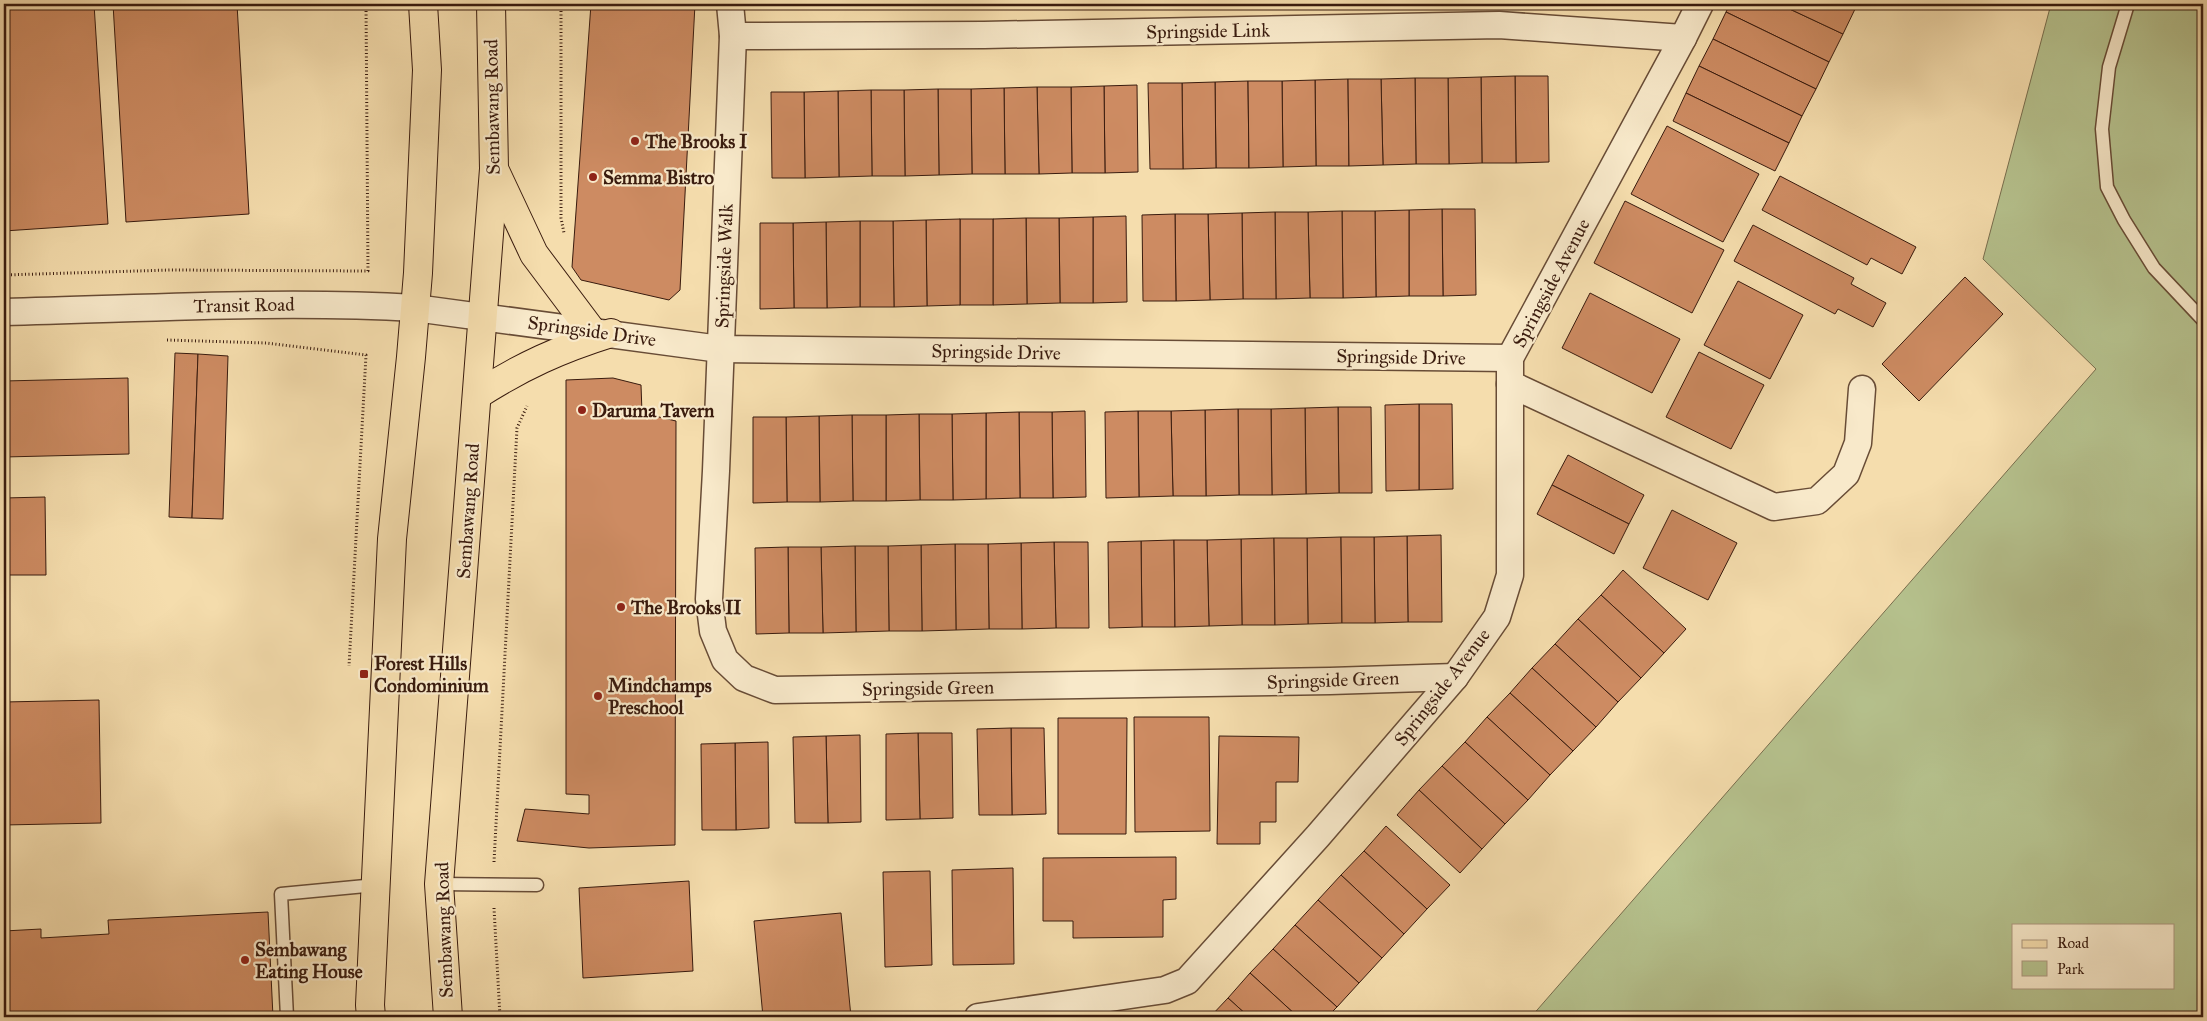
<svg xmlns="http://www.w3.org/2000/svg" width="2207" height="1021" font-family="'IM FELL Great Primer',serif">
<style>
.green{fill:#b6c28e;stroke:#786e4e;fill-rule:evenodd}
.building{fill:#cd8b62;stroke:#391b0e}
.lines{fill:none;stroke-linecap:round;stroke-linejoin:round}
.lane-casing{stroke:#684c36;stroke-width:15}
.street-casing{stroke:#684c36;stroke-width:29}
.primary-casing{stroke:#391b0e;stroke-width:30}
.path{stroke:#391b0e;stroke-width:3;stroke-dasharray:1 2.5;stroke-linecap:butt}
.lane{stroke:#f8e9ca;stroke-width:12}
.street{stroke:#f8e9ca;stroke-width:26}
.primary{stroke:#f5ddad;stroke-width:28}
.poi-dot{fill:#8f2418;stroke:#f8e9ca;stroke-width:2}
.labels{text-anchor:middle;dominant-baseline:central;stroke-width:4.5;stroke-linejoin:round;paint-order:stroke}
.street-label{font-size:19px;fill:#391b0e;stroke:#f8e9ca}
.poi-label{font-size:19px;font-weight:bold;fill:#391b0e;stroke:#f8e9ca;text-anchor:start}
</style>
<rect width="100%" height="100%" fill="#f5ddad"/>
<filter id="stains"><feTurbulence type="fractalNoise" baseFrequency=".004" numOctaves="4"/><feColorMatrix values="0 0 0 0 .2 0 0 0 0 .09 0 0 0 0 .02 0 0 0 .5 -.17"/></filter>
<radialGradient id="worn" r=".72"><stop offset=".6" stop-color="#630" stop-opacity="0"/><stop offset="1" stop-color="#630" stop-opacity=".3"/></radialGradient>
<path class="green" d="M2051,4H2203V1017H1531L2096,369L1983,259ZM2013,925H2173V987H2013Z"/>
<g class="building">
<polygon points="4,4 94,4 108,224 4,231"/>
<polygon points="113,4 237,4 249,214 126,222"/>
<polygon points="591,4 695,4 680,290 669,300 581,280 572,267"/>
<polygon points="1730,4 1779,4 1843,34 1829,62 1726,12"/>
<polygon points="1779,4 1849,4 1856,7 1843,34"/>
<polygon points="1726,12 1829,62 1816,89 1713,39"/>
<polygon points="1713,39 1816,89 1802,116 1699,66"/>
<polygon points="1699,66 1802,116 1789,143 1686,93"/>
<polygon points="1515,76 1548,76 1549,162 1516,163"/>
<polygon points="1515,76 1516,163 1482,163 1481,77"/>
<polygon points="1481,77 1482,163 1449,164 1448,78"/>
<polygon points="1415,78 1448,78 1449,164 1416,164"/>
<polygon points="1415,78 1416,164 1383,165 1381,79"/>
<polygon points="1348,79 1349,166 1316,166 1315,80"/>
<polygon points="1348,79 1381,79 1383,165 1349,166"/>
<polygon points="1315,80 1316,166 1283,167 1282,81"/>
<polygon points="1248,81 1249,168 1216,168 1215,82"/>
<polygon points="1248,81 1282,81 1283,167 1249,168"/>
<polygon points="1215,82 1216,168 1183,169 1182,83"/>
<polygon points="1148,83 1182,83 1183,169 1150,169"/>
<polygon points="1137,85 1138,172 1105,173 1104,86"/>
<polygon points="1104,86 1105,173 1072,173 1071,87"/>
<polygon points="1037,87 1071,87 1072,173 1039,174"/>
<polygon points="1037,87 1039,174 1005,174 1004,88"/>
<polygon points="1004,88 1005,174 972,174 971,89"/>
<polygon points="938,89 971,89 972,174 939,175"/>
<polygon points="938,89 939,175 905,176 904,90"/>
<polygon points="871,90 904,90 905,176 872,176"/>
<polygon points="871,90 872,176 839,177 838,91"/>
<polygon points="838,91 839,177 805,178 804,92"/>
<polygon points="771,92 804,92 805,178 772,178"/>
<polygon points="1686,93 1789,143 1775,171 1673,121"/>
<polygon points="1667,126 1759,174 1723,242 1631,194"/>
<polygon points="1780,176 1916,247 1902,274 1871,258 1867,265 1762,210"/>
<polygon points="1625,201 1724,250 1692,313 1594,263"/>
<polygon points="1442,209 1475,209 1476,295 1443,296"/>
<polygon points="1442,209 1443,296 1409,296 1409,210"/>
<polygon points="1409,210 1409,296 1376,297 1375,211"/>
<polygon points="1342,211 1375,211 1376,297 1343,298"/>
<polygon points="1342,211 1343,298 1310,298 1308,212"/>
<polygon points="1275,212 1308,212 1310,298 1276,299"/>
<polygon points="1275,212 1276,299 1243,299 1242,213"/>
<polygon points="1242,213 1243,299 1210,300 1208,214"/>
<polygon points="1175,214 1208,214 1210,300 1176,301"/>
<polygon points="1175,214 1176,301 1143,301 1142,215"/>
<polygon points="1126,216 1127,302 1093,303 1093,217"/>
<polygon points="1093,217 1093,303 1060,303 1059,218"/>
<polygon points="1026,218 1059,218 1060,303 1027,304"/>
<polygon points="1026,218 1027,304 993,305 993,219"/>
<rect x="960" y="219" width="33" height="86"/>
<polygon points="960,219 960,305 927,306 926,220"/>
<polygon points="926,220 927,306 894,307 893,221"/>
<polygon points="860,221 893,221 894,307 860,307"/>
<polygon points="860,221 860,307 827,308 826,222"/>
<polygon points="826,222 827,308 794,308 793,223"/>
<polygon points="760,223 793,223 794,308 760,309"/>
<polygon points="1753,225 1854,278 1851,284 1886,303 1873,327 1838,309 1835,314 1734,261"/>
<polygon points="1965,277 2003,314 1919,401 1882,364"/>
<polygon points="1738,281 1803,315 1770,379 1704,345"/>
<polygon points="1590,293 1680,339 1652,393 1562,348"/>
<polygon points="1699,352 1764,385 1731,449 1666,417"/>
<polygon points="175,353 198,354 192,518 169,517"/>
<polygon points="198,354 228,356 223,519 192,518"/>
<polygon points="128,378 129,454 4,457 4,381"/>
<polygon points="613,378 641,385 642,413 676,421 675,845 589,848 517,841 525,809 589,814 589,795 566,794 566,380"/>
<polygon points="1419,404 1452,404 1453,489 1419,490"/>
<polygon points="1419,404 1419,490 1386,491 1385,405"/>
<polygon points="1338,407 1371,407 1372,493 1339,493"/>
<polygon points="1338,407 1339,493 1306,494 1305,408"/>
<polygon points="1305,408 1306,494 1272,495 1271,409"/>
<polygon points="1238,409 1271,409 1272,495 1239,495"/>
<polygon points="1238,409 1239,495 1206,496 1205,410"/>
<polygon points="1205,410 1206,496 1173,496 1171,411"/>
<polygon points="1085,411 1086,497 1053,498 1052,412"/>
<polygon points="1138,411 1171,411 1173,496 1139,497"/>
<polygon points="1138,411 1139,497 1106,498 1105,412"/>
<polygon points="1019,412 1052,412 1053,498 1020,498"/>
<polygon points="1019,412 1020,498 986,499 986,413"/>
<polygon points="986,413 986,499 953,500 952,414"/>
<polygon points="919,414 952,414 953,500 920,500"/>
<polygon points="919,414 920,500 886,501 886,415"/>
<polygon points="852,415 886,415 886,501 853,501"/>
<polygon points="852,415 853,501 820,502 819,416"/>
<polygon points="819,416 820,502 787,502 786,417"/>
<polygon points="753,417 786,417 787,502 753,503"/>
<polygon points="1568,455 1644,495 1629,524 1552,485"/>
<polygon points="1552,485 1629,524 1614,554 1537,514"/>
<polygon points="45,497 46,575 4,575 4,498"/>
<polygon points="1672,510 1737,543 1708,600 1643,568"/>
<polygon points="1441,535 1442,622 1408,622 1407,536"/>
<polygon points="1407,536 1408,622 1375,623 1374,537"/>
<polygon points="1341,537 1342,623 1308,624 1307,538"/>
<polygon points="1341,537 1374,537 1375,623 1342,623"/>
<polygon points="1274,538 1275,625 1242,625 1241,539"/>
<polygon points="1274,538 1307,538 1308,624 1275,625"/>
<polygon points="1241,539 1242,625 1209,626 1207,540"/>
<polygon points="1174,540 1175,627 1142,627 1141,541"/>
<polygon points="1174,540 1207,540 1209,626 1175,627"/>
<polygon points="1141,541 1142,627 1109,628 1108,542"/>
<polygon points="1054,542 1088,542 1089,628 1056,628"/>
<polygon points="1054,542 1056,628 1022,629 1021,543"/>
<polygon points="1021,543 1022,629 989,629 988,544"/>
<polygon points="955,544 988,544 989,629 956,630"/>
<polygon points="955,544 956,630 922,631 921,545"/>
<polygon points="921,545 922,631 889,631 888,546"/>
<polygon points="855,546 888,546 889,631 856,632"/>
<polygon points="855,546 856,632 823,633 821,547"/>
<polygon points="788,547 821,547 823,633 789,633"/>
<polygon points="788,547 789,633 756,634 755,548"/>
<polygon points="1623,570 1686,629 1664,653 1601,595"/>
<polygon points="1601,595 1664,653 1641,678 1578,619"/>
<polygon points="1578,619 1641,678 1618,702 1555,644"/>
<polygon points="1555,644 1618,702 1596,727 1532,668"/>
<polygon points="1532,668 1596,727 1573,751 1510,693"/>
<polygon points="1510,693 1573,751 1550,775 1487,717"/>
<polygon points="99,700 101,823 4,825 4,702"/>
<polygon points="1134,717 1209,717 1210,831 1135,832"/>
<polygon points="1487,717 1550,775 1528,800 1465,742"/>
<polygon points="1058,718 1127,718 1126,834 1058,834"/>
<polygon points="1011,728 1044,728 1046,814 1012,815"/>
<polygon points="1011,728 1012,815 979,815 977,729"/>
<polygon points="918,733 952,733 953,818 920,819"/>
<polygon points="918,733 920,819 886,820 886,734"/>
<polygon points="860,735 861,822 828,823 826,736"/>
<polygon points="826,736 828,823 795,823 793,737"/>
<polygon points="1219,736 1299,737 1298,782 1276,782 1276,822 1260,822 1260,844 1217,844"/>
<polygon points="768,742 769,828 736,830 735,743"/>
<polygon points="1465,742 1528,800 1505,824 1442,766"/>
<polygon points="735,743 736,830 702,830 701,744"/>
<polygon points="1442,766 1505,824 1482,849 1419,790"/>
<polygon points="1419,790 1482,849 1460,873 1397,815"/>
<polygon points="1386,826 1450,885 1427,909 1364,851"/>
<polygon points="1364,851 1427,909 1404,934 1341,875"/>
<polygon points="1176,857 1176,899 1163,900 1163,937 1073,938 1073,921 1043,921 1043,858"/>
<polygon points="1013,868 1014,964 953,965 952,870"/>
<polygon points="930,871 932,965 885,967 883,872"/>
<polygon points="1341,875 1404,934 1382,958 1318,900"/>
<polygon points="689,881 693,971 583,978 579,888"/>
<polygon points="1318,900 1382,958 1359,983 1295,925"/>
<polygon points="268,912 273,1017 212,1017 212,1015 126,1017 126,1013 58,1017 4,1017 4,931 41,929 41,938 109,934 108,920"/>
<polygon points="841,913 851,1017 763,1017 754,921"/>
<polygon points="1295,925 1359,983 1337,1007 1273,949"/>
<polygon points="1273,949 1337,1007 1327,1017 1298,1017 1250,973"/>
<polygon points="1250,973 1298,1017 1249,1017 1228,998"/>
<polygon points="1228,998 1249,1017 1210,1017"/>
<polygon points="743,1012 743,1017 680,1017"/>
</g>
<g class="lines">
<g class="lane-casing">
<g id="lane">
<polyline points="2128,4 2109,67 2102,129 2107,187 2124,220 2154,268 2203,320"/>
<polyline points="439,884 537,885"/>
<polyline points="287,1017 281,894 376,885"/>
</g>
</g>
<g class="street-casing">
<g id="street">
<polyline points="730,4 733,36 716,471 709,599 713,631 725,660 744,678 775,690 1330,681 1455,677"/>
<polyline points="733,36 984,35 1499,25 1683,38"/>
<path d="M4,312C141,309 278,300 415,308L720,349L1510,358"/>
<polyline points="1510,384 1774,507 1817,501 1846,474 1858,443 1862,389"/>
<polyline points="978,1017 1165,990 1187,981 1318,836 1455,677 1497,617 1510,575 1510,358 1683,38 1700,4"/>
</g>
</g>
<g class="primary-casing">
<g id="primary">
<polyline points="496,173 534,254 591,330"/>
<path d="M477,395C522,366 560,349 611,333"/>
<polyline points="371,1017 370,1005 392,539 411,357 418,273 427,70 423,4"/>
<polyline points="448,1017 439,884 494,169 491,4"/>
</g>
</g>
<g class="path">
<polyline points="561,4 561,218 564,233"/>
<polyline points="4,275 170,270 368,271 366,4"/>
<polyline points="167,340 266,343 366,355 349,666"/>
<polyline points="494,862 517,428 527,406"/>
<polyline points="494,908 500,1017"/>
</g>
<use href="#lane" class="lane"/>
<use href="#street" class="street"/>
<use href="#primary" class="primary"/>
</g>
<g class="poi-dot">
<circle cx="635" cy="141" r="5"/>
<circle cx="593" cy="177" r="5"/>
<circle cx="582" cy="410" r="5"/>
<circle cx="621" cy="607" r="5"/>
<rect x="359" y="669" width="10" height="10" rx="2.5"/>
<circle cx="598" cy="696" r="5"/>
<circle cx="245" cy="960" r="5"/>
</g>
<g class="labels">
<g class="street-label">
<text transform="translate(1208 31) rotate(-1)">Springside Link</text>
<text transform="translate(492 107) rotate(-91)">Sembawang Road</text>
<text transform="translate(724 266) rotate(-88)">Springside Walk</text>
<text transform="translate(1551 283) rotate(-62)">Springside Avenue</text>
<text transform="translate(244 305) rotate(-1)">Transit Road</text>
<text transform="translate(592 331) rotate(8)">Springside Drive</text>
<text transform="translate(996 352) rotate(1)">Springside Drive</text>
<text transform="translate(1401 357) rotate(1)">Springside Drive</text>
<text transform="translate(468 511) rotate(-86)">Sembawang Road</text>
<text transform="translate(1333 680) rotate(-2)">Springside Green</text>
<text transform="translate(1442 687) rotate(-52)">Springside Avenue</text>
<text transform="translate(928 688) rotate(-1)">Springside Green</text>
<text transform="translate(444 930) rotate(-92)">Sembawang Road</text>
</g>
<g class="poi-label">
<text x="645" y="141">The Brooks I</text>
<text x="603" y="177">Semma Bistro</text>
<text x="592" y="410">Daruma Tavern</text>
<text x="631" y="607">The Brooks II</text>
<text x="374" y="663">Forest Hills<tspan x="374" dy="22">Condominium</tspan></text>
<text x="608" y="685">Mindchamps<tspan x="608" dy="22">Preschool</tspan></text>
<text x="255" y="949">Sembawang<tspan x="255" dy="22">Eating House</tspan></text>
</g>
</g>
<rect width="2207" height="1021" fill="none" stroke="#f5ddad" stroke-width="20"/>
<rect x="5" y="5" width="2197" height="1011" fill="none" stroke="#391b0e" stroke-width="2.5"/>
<rect x="10" y="10" width="2187" height="1001" fill="none" stroke="#391b0e"/>
<rect x="2012" y="924" width="162" height="65" fill="#f8e9ca" stroke="#ac977f"/>
<rect x="2022" y="940" width="25" height="8" fill="#f5ddad" stroke="#ac977f"/>
<text x="2057" y="948" font-size="15" fill="#391b0e">Road</text>
<rect x="2022" y="961" width="25" height="15" fill="#b6c28e" stroke="#ac977f"/>
<text x="2057" y="974" font-size="15" fill="#391b0e">Park</text>
<rect width="100%" height="100%" filter="url(#stains)"/>
<rect width="100%" height="100%" fill="url(#worn)"/>
</svg>
